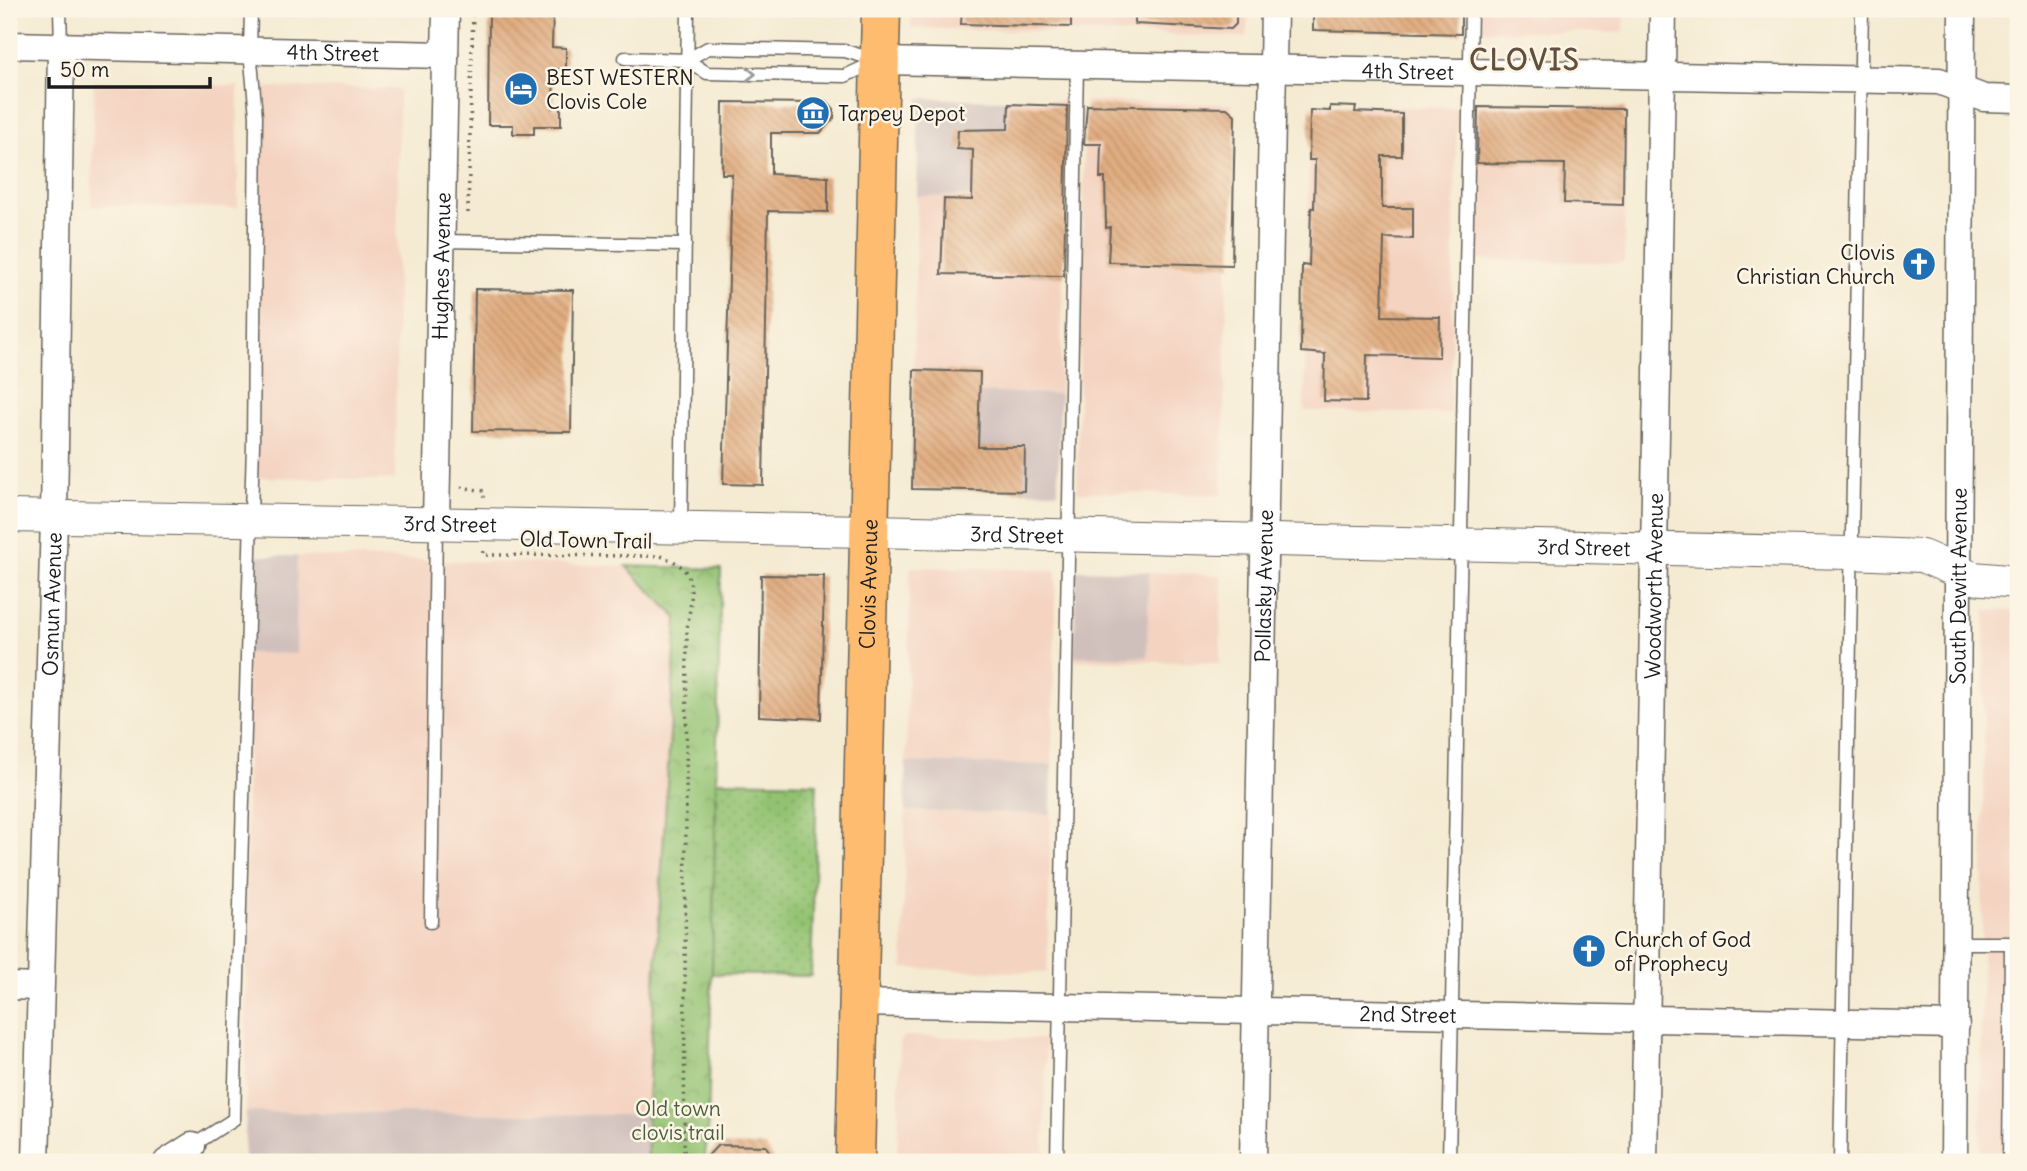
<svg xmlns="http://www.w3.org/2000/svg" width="2027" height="1171" font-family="Delius,sans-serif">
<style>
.built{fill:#f4d3c1}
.industrial{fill:#d0c0bc}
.grass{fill:url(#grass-dots);stroke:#576f46;stroke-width:2}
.park{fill:url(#park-crowns);stroke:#576f46;stroke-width:2}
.building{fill:url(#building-back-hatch)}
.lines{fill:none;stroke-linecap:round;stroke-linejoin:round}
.service-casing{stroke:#68645c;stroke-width:15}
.minor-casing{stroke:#68645c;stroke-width:29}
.tertiary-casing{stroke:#68645c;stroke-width:34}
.primary-casing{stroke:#68645c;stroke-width:41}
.path{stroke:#68645c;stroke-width:3.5;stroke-dasharray:2 5;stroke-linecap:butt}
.service{stroke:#fff;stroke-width:12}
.minor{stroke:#fff;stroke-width:26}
.tertiary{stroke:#fff;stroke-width:32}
.primary{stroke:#febc70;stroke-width:38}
.oneway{stroke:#999}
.labels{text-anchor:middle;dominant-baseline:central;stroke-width:5;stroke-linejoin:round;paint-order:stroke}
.street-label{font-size:21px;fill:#1c1c1c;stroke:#fcf5e5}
.poi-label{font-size:21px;fill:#1c1c1c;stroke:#fcf5e5;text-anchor:start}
.park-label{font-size:21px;fill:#4b5e3e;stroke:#fcf5e5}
.district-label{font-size:28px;font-weight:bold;letter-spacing:2px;fill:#614f3f;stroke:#fcf5e5}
</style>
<defs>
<pattern id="grass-dots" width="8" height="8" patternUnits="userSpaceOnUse" patternTransform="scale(1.75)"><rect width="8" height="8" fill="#92c271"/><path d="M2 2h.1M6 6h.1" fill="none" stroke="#7da661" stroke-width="1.8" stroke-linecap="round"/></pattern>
<pattern id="park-crowns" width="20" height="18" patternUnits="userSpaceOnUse" patternTransform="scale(1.75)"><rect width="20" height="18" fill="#92c271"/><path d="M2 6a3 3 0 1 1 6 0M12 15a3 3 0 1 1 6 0" fill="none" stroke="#7da661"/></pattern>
<pattern id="building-back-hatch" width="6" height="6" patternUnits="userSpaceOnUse" patternTransform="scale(1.75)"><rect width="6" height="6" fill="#e1ad81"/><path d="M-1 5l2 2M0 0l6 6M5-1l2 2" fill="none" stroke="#c0946f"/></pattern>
</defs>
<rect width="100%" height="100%" fill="#fcf5e5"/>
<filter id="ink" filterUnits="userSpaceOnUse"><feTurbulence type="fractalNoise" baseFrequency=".0143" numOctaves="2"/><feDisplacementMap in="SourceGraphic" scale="14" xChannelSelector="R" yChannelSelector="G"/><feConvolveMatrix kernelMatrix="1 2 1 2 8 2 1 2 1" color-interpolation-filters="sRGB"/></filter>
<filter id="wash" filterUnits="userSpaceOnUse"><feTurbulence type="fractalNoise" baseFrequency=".00686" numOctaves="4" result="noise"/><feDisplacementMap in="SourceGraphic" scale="28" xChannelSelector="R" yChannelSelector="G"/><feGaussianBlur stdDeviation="1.57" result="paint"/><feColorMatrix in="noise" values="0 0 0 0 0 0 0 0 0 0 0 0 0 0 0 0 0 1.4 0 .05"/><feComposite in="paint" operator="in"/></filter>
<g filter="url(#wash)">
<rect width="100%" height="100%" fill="#f5ebd3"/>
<g class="built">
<polygon points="912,9 1248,9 1247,37 911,28"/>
<polygon points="1478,9 1625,9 1624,33 1478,30"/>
<polygon points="94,81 238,86 238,208 91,206"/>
<polygon points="253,87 399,89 395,480 249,477"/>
<polygon points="1007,100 1066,101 1060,394 913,391 917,196 1005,197"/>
<polygon points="1085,101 1232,104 1222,495 1077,492"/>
<polygon points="1310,105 1457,108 1450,414 1304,411"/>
<polygon points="1475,105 1626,107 1624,263 1475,260"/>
<polygon points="297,556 626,566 677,618 647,1115 246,1112 247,653 296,654"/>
<polygon points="912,567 1056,570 1052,765 906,762 910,570"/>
<polygon points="1149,572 1222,575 1220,663 1074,660 1074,656 1147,657"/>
<polygon points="1985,610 2018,611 2018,1162 1980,1162"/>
<polygon points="905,811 1051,814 1047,973 903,968"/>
<polygon points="905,1036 1046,1039 1044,1162 897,1162 900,1041"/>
</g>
<g class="industrial">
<polygon points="919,98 1007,100 1005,197 917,196"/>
<polygon points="913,391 1060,394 1058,492 911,489"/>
<polygon points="248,556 297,556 296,654 247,653"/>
<polygon points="1076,570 1149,572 1147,657 1074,656"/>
<polygon points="906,762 1052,765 1051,814 905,811"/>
<polygon points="246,1112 647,1115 648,1162 244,1162"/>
</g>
<polygon class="grass" points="716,781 817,783 811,976 712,974"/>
<polygon class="park" points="626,566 721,569 708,1134 704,1162 648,1162 647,1115 677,618"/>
<g id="blocks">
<g class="building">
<polygon points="489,9 553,9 552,47 566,48 566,70 554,69 553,108 561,108 561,126 534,126 534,134 513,134 513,125 488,125"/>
<polygon points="962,9 1071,9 1071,27 961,24"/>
<polygon points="1135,9 1236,9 1236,24 1231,29 1135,24"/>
<polygon points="1313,9 1461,9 1461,34 1313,30"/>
<polygon points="816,100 827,101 834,109 834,118 820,133 771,133 771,174 828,177 828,212 768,211 763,485 723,484 732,174 722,174 723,102 813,103"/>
<polygon points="1009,104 1067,106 1064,276 941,274 944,199 972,200 973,150 957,149 958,130 1008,129"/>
<polygon points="1087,105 1227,108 1235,115 1232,265 1108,262 1110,227 1106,228 1105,178 1100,178 1101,144 1084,144"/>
<polygon points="1330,106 1356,107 1355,112 1402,114 1402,156 1382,156 1382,208 1413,208 1413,239 1384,238 1382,316 1440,317 1439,357 1367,355 1366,402 1324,401 1325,354 1301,352 1302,265 1309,266 1311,208 1314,208 1315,160 1309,160 1310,110 1330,111"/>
<polygon points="1478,107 1624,109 1623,205 1564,203 1565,164 1477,163"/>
<polygon points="475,289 573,290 571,432 473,431"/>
<polygon points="914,370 980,372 978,447 1025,447 1024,491 912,489"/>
<polygon points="761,575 824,576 821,719 759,716"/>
<polygon points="718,1145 766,1146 775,1162 702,1162"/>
</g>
</g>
</g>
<g filter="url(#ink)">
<use href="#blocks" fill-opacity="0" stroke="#68645c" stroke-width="2"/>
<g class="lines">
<g class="service-casing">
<g id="service">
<polyline points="60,9 61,46"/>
<polyline points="625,58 687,60 708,48 845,51 876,60"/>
<polyline points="687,60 707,73 845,76 875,62"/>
<polyline points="441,241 685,245"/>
<polyline points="681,527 688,9"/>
<polyline points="431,922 436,524"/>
<polyline points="1957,943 2011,943 2009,1162"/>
<polyline points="192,1146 234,1119 253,444 256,116 250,50 251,9"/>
<polyline points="1057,1162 1077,64"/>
<polyline points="1449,1162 1471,9"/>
<polyline points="1840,1162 1862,9"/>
</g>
</g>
<g class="minor-casing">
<g id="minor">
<path id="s1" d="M9,45L445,55"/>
<path id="s2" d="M880,61L1939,81L1984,98L2018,99"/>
<path id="s3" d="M436,523L446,9"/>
<polyline points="9,986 40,987"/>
<path id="s4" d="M858,1003L1956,1025"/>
<path id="s5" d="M36,1162L54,517L61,46"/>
<polyline points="167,1162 192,1146"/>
<path id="s6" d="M1253,1162L1274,9"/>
<path id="s7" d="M1644,1162L1663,9"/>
<path id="s8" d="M1954,1162L1962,9"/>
</g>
</g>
<g class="tertiary-casing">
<g id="tertiary">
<path id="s9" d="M9,516L870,531L1849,553L1922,556L1973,578L2018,582"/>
</g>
</g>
<g class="primary-casing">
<g id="primary">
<path id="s10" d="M855,1162L881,9"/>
</g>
</g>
<g class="path">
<polyline points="117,12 117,9"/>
<polyline points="468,213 473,9"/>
<polyline points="461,487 484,491 484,497"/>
<path d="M483,551V555L660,556C702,568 691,597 687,629L684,1162"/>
</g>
<use href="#service" class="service"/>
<use href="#minor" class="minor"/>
<use href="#tertiary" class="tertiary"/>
<use href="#primary" class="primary"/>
</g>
<defs><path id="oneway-chevron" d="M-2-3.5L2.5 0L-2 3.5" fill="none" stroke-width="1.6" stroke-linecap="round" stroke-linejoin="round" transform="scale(1.75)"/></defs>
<use class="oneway" href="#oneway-chevron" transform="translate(751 74) rotate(1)"/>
</g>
<defs>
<g id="hotel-disc" transform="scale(1.75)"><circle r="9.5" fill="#1f6fb2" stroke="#fcf5e5"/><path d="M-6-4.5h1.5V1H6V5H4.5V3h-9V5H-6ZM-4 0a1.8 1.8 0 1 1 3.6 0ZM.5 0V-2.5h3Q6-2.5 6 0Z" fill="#fff"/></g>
<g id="museum-disc" transform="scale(1.75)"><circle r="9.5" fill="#1f6fb2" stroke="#fcf5e5"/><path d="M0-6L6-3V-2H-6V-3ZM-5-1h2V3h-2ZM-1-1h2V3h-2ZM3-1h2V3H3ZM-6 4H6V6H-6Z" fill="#fff"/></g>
<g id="church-disc" transform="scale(1.75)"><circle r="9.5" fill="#1f6fb2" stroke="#fcf5e5"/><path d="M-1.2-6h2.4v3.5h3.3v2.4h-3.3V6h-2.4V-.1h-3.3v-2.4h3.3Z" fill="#fff"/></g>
</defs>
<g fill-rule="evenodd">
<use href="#hotel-disc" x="521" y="89"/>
<use href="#museum-disc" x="813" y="113"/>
<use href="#church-disc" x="1919" y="264"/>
<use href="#church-disc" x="1589" y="951"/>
</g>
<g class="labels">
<g class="street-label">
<text stroke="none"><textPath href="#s1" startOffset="324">4th Street</textPath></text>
<text stroke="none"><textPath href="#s2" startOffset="528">4th Street</textPath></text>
<text stroke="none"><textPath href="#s3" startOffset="257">Hughes Avenue</textPath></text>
<text stroke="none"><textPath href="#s9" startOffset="441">3rd Street</textPath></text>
<text stroke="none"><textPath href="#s9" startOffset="1008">3rd Street</textPath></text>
<text transform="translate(586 540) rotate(1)">Old Town Trail</text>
<text stroke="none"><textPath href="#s9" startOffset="1575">3rd Street</textPath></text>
<text stroke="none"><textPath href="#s10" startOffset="578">Clovis Avenue</textPath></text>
<text stroke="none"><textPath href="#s6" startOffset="576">Pollasky Avenue</textPath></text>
<text stroke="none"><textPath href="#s7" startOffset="576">Woodworth Avenue</textPath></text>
<text stroke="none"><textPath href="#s8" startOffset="576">South Dewitt Avenue</textPath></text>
<text stroke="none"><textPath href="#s5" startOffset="558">Osmun Avenue</textPath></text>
<text stroke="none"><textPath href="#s4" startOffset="550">2nd Street</textPath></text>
</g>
<g class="poi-label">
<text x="546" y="77">BEST WESTERN<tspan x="546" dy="24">Clovis Cole</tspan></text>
<text x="838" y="113">Tarpey Depot</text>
<text x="1895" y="252" text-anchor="end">Clovis<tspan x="1895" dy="24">Christian Church</tspan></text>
<text x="1614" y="939">Church of God<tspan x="1614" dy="24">of Prophecy</tspan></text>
</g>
<g class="park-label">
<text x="678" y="1108">Old town<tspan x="678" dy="24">clovis trail</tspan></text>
</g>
<g class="district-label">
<text x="1525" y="60">CLOVIS</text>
</g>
</g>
<rect width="2027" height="1171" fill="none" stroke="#fcf5e5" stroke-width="35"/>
<path d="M49 77v10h161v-10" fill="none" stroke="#1c1c1c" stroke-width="3.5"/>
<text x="60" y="77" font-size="21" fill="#1c1c1c" stroke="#fcf5e5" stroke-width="5" paint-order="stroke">50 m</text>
</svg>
